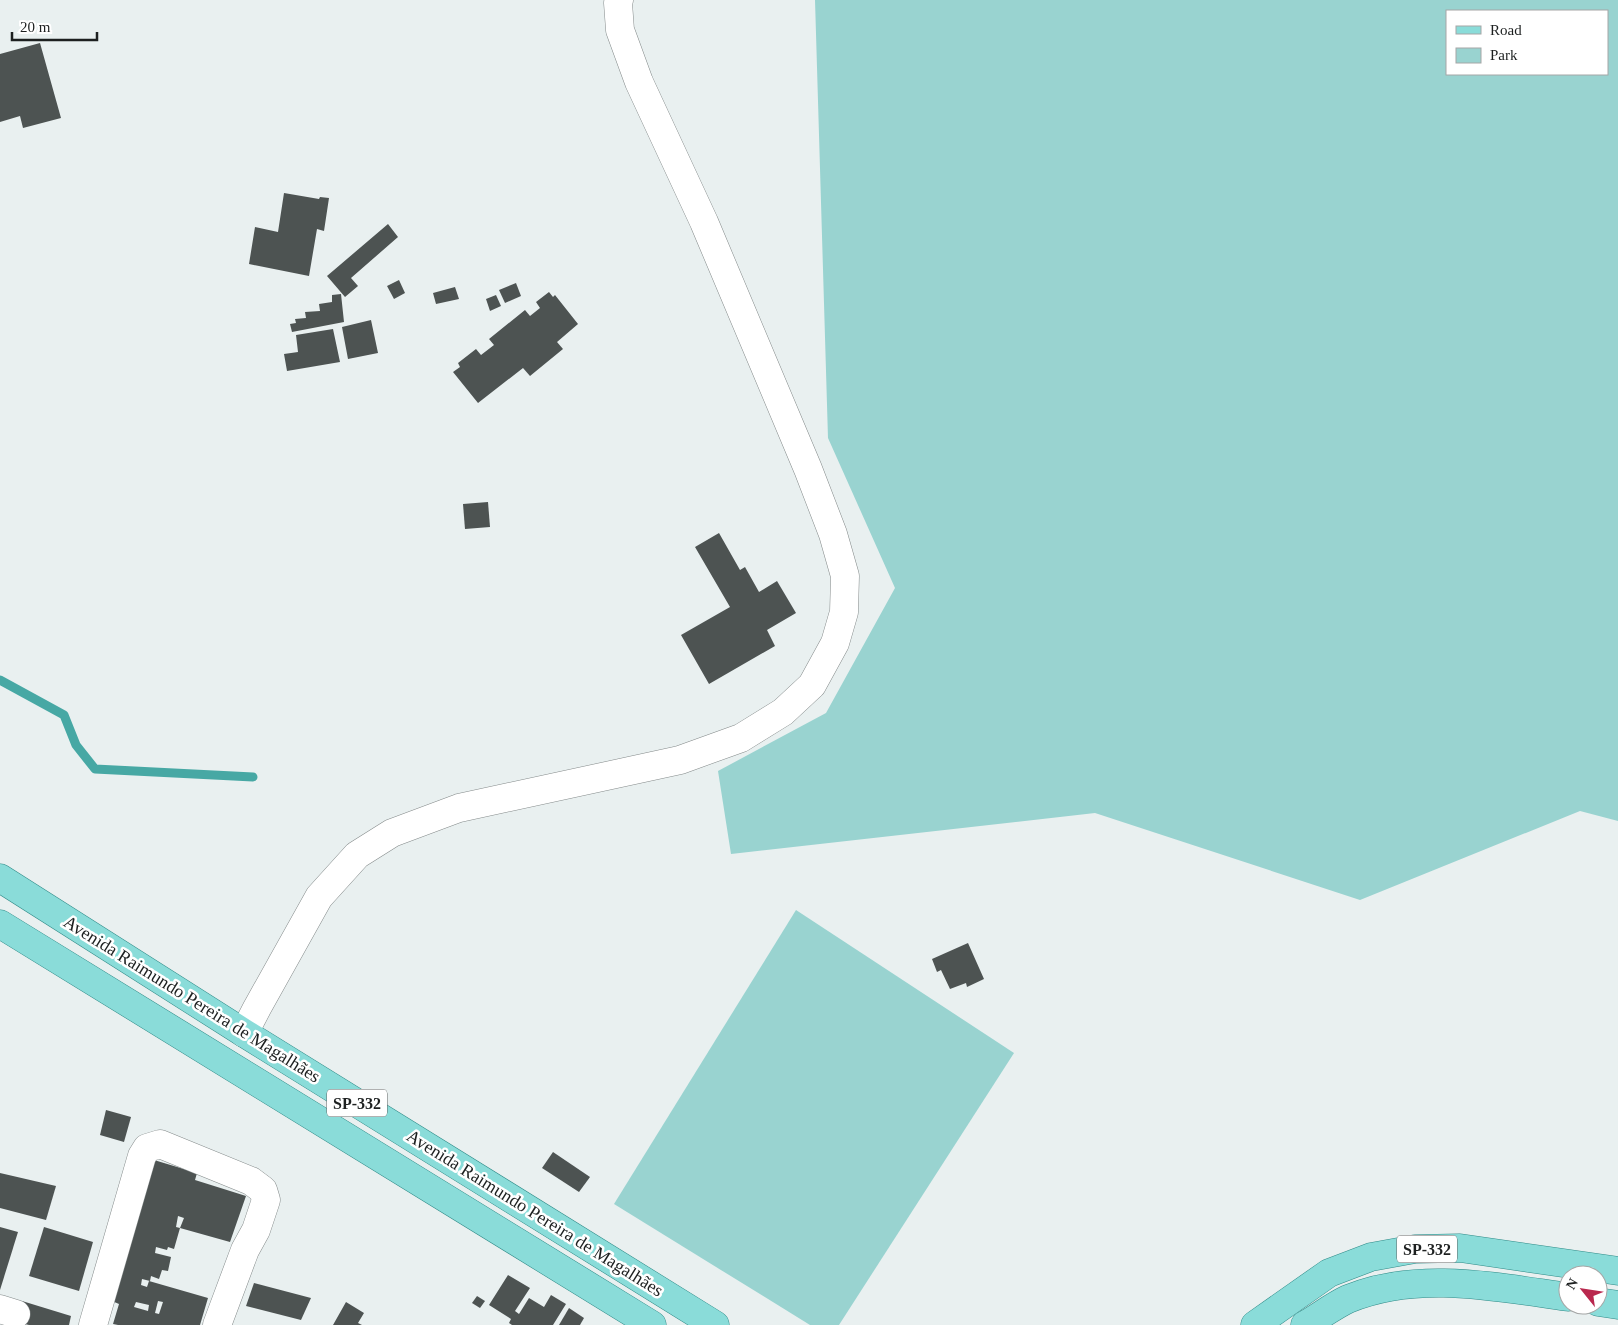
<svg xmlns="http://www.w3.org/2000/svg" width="1618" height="1325" font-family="'Times New Roman',serif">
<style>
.green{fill:#99d3d0;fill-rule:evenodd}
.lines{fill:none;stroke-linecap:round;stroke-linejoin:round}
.stream{stroke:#47a8a4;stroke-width:9}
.building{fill:#4d5352;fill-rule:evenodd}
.minor-casing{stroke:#848a8a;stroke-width:29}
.primary-casing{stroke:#318b88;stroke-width:29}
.minor{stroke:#fff;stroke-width:28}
.primary{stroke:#8adcd9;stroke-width:28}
.labels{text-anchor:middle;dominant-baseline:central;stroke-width:5;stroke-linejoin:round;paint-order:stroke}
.shield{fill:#fff;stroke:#616363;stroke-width:1}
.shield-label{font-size:16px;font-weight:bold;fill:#1d2020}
.street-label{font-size:18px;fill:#1d2020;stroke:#fff}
</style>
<rect width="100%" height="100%" fill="#e9f0f0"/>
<g class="green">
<path d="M815,0H1618V821L1580,811L1360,900L1095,813L731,854L718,771L826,713L895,588L828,438ZM1447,11H1607V74H1447Z"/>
<polygon points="796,910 1014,1053 839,1325 810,1325 614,1204"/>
</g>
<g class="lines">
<polyline class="stream" points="0,680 64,715 76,745 95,769 253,777"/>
</g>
<g class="building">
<polygon points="40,43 61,118 23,128 20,116 0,122 0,54"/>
<polygon points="284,193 319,199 320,197 329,198 324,231 317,229 309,276 249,264 255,227 278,232"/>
<polygon points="388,224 398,237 351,278 358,286 345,297 327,276"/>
<polygon points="399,280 405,293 394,299 387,286"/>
<polygon points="516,283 521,296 505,303 499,290"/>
<polygon points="455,287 459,299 436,304 433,293"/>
<polygon points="549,292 553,297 555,295 578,324 557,342 563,349 530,376 523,368 478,403 453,372 460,367 458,363 476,349 481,355 494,345 489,339 525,310 530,316 540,308 536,302"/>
<polygon points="341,294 344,322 292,332 290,324 296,323 295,319 306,318 305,312 320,311 319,304 332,302 332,295"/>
<polygon points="496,295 501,306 490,311 486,299"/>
<polygon points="371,320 378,353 348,359 342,327"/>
<polygon points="333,329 340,362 287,371 284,354 298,352 296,335"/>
<polygon points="488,502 490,527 465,529 463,504"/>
<polygon points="719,533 740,570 745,567 759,592 777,581 796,613 767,630 775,646 709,684 681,635 730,607 695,547"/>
<polygon points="968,943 984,979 967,987 966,983 950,989 941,970 937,972 932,959"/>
<polygon points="106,1110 131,1117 124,1142 100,1135"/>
<polygon points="553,1152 590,1177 579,1192 542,1168"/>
<path d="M154,1160L197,1173L195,1180L246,1196L230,1242L180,1228L184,1218L178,1216L176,1227L180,1228L174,1249L168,1247L167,1250L156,1247L155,1253L171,1257L168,1271L162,1270L159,1279L151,1276L150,1281L142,1279L141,1285L147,1287L149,1281L208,1298L200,1325H118L113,1324L119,1304L112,1301ZM158,1301L163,1302L159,1314L155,1313ZM136,1302L149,1305L148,1311L134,1307Z"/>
<polygon points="0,1173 56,1186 46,1220 0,1208"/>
<polygon points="0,1227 18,1232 0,1290"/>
<polygon points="44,1227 93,1242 79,1291 29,1276"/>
<polygon points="508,1275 530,1288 515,1311 519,1314 529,1298 544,1307 551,1295 566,1304 553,1325 512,1325 509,1323 511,1319 489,1305"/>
<polygon points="254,1283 311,1298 301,1320 246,1306"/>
<polygon points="477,1296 485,1301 480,1308 472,1303"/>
<polygon points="22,1301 71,1316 69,1325 29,1325 16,1322"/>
<polygon points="346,1302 364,1313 358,1323 362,1325 333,1325"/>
<polygon points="569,1308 584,1318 580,1325 559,1325"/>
</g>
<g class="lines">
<g class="minor-casing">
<g id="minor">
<polyline points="244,1033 257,1008 319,897 357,855 392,833 459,808 680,760 741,738 783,712 812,685 835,643 844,612 845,576 833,534 808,469 704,222 639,82 620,30 618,3 619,0"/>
<polyline points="0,1309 16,1314"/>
<polyline points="93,1325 142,1156 147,1148 160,1144 251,1181 263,1190 266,1200 256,1230 245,1250 217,1325"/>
</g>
</g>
<g class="primary-casing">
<g id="primary">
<polyline points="0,878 244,1033 715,1325"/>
<polyline points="0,924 652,1325"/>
<polyline points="1598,1302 1618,1305"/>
<polyline points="1255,1325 1329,1273 1371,1257 1415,1249 1460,1248 1618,1271"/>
<path d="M1305,1325C1319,1317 1333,1306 1348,1299C1418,1270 1496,1287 1568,1297"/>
</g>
</g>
<use href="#minor" class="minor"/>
<use href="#primary" class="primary"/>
</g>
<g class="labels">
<g class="shield">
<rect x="327" y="1089.5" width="60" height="27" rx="4"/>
<rect x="1397" y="1235.5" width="60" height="27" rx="4"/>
</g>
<g class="shield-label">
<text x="357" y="1103">SP-332</text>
<text x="1427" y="1249">SP-332</text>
</g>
<g class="street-label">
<text transform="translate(192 999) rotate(32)">Avenida Raimundo Pereira de Magalhães</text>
<text transform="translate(535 1213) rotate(32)">Avenida Raimundo Pereira de Magalhães</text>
</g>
</g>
<rect x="1446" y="10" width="162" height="65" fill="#ffffff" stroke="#a5a6a6"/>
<rect x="1456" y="26" width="25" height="8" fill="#8adcd9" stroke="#a5a6a6"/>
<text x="1490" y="35" font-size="15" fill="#1d2020">Road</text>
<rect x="1456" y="48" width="25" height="15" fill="#99d3d0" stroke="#a5a6a6"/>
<text x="1490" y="60" font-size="15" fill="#1d2020">Park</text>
<g transform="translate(1583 1290) rotate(300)"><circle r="24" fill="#ffffff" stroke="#a5a6a6"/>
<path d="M0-4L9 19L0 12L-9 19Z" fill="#b9284e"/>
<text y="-8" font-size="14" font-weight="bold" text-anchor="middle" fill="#1d2020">N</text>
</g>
<path d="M12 32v8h85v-8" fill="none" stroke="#1d2020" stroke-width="2.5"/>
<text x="20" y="32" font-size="15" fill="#1d2020" stroke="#ffffff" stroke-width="4" paint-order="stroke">20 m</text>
</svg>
